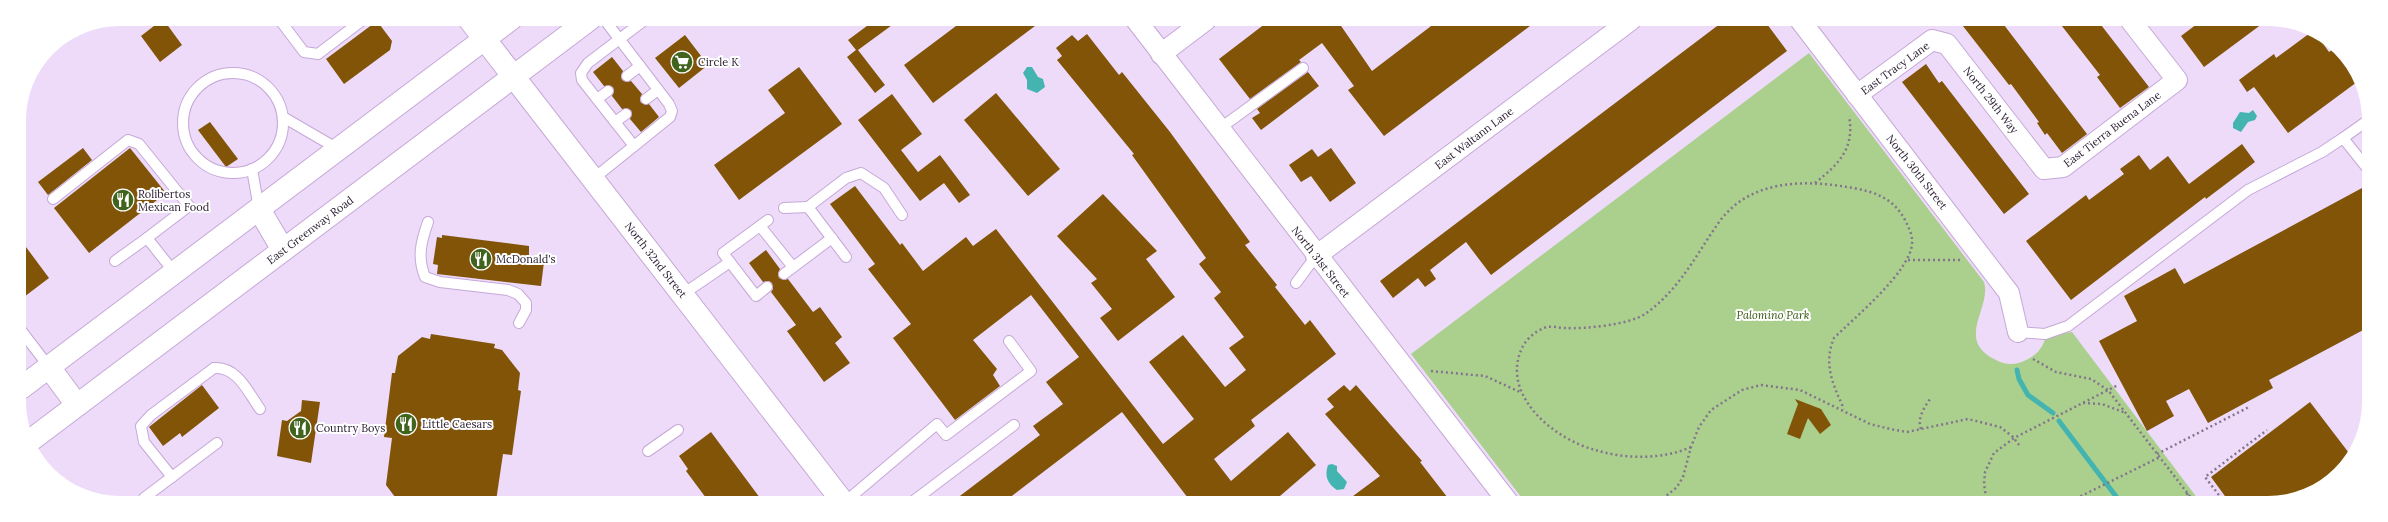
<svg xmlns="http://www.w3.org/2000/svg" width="2388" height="522" font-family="Lora,serif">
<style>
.green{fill:#abd08d}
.water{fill:#44b4b1}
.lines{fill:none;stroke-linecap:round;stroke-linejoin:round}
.stream{stroke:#44b4b1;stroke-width:5}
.building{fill:#815408}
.lane-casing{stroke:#c6a8d8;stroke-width:12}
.street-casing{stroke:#c6a8d8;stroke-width:22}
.secondary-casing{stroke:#c6a8d8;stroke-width:24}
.path{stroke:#84758d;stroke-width:2.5;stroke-dasharray:2 3;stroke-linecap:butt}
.lane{stroke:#fff;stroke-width:10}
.street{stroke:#fff;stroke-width:20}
.secondary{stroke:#fff;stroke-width:22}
.labels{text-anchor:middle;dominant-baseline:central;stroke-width:4;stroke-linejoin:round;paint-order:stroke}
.poi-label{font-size:11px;fill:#2d2134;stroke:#fff;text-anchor:start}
.street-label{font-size:11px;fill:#2d2134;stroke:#fff}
.park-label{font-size:11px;font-style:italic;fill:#34560f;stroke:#fff}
</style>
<rect width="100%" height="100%" fill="#eddbf9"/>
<path class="green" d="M1809,53L1984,282C1992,308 1954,340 1996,360C2007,366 2017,365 2028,359C2038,354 2043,347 2046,336L2072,332L2201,503L1525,502L1411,354Z"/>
<g class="water">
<polygon points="1027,67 1032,67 1038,77 1043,79 1045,87 1037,93 1027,89 1027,80 1023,73"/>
<polygon points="2253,110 2257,116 2255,120 2248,122 2241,132 2233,128 2233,123 2240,112 2249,113"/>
<path d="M1332,464L1337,466V471L1347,482L1344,489L1337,490C1328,484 1324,477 1328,465Z"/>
</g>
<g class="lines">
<g class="stream">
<polyline points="2017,370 2019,379 2028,395 2053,413"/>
<polyline points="2059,421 2121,503"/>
</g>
</g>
<g class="building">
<polygon points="163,19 182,45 160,62 141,36"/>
<polygon points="875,20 899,20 858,50 885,85 875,93 847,57 856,50 848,40"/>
<polygon points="964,20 1043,20 933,103 904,65"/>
<polygon points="1270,20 1337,20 1372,71 1439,20 1538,20 1384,136 1348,90 1354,86 1322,43 1299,60 1301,62 1250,99 1219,59"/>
<polygon points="1725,20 1764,20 1787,51 1491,275 1466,242 1430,270 1436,279 1425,287 1418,278 1393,298 1380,281"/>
<polygon points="377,21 392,41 390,50 344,84 326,59"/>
<polygon points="1959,21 2001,21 2087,134 2062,153 2047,133 2045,135 2037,123 2039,122 2011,84 2009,85"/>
<polygon points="2058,21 2098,21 2149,87 2120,108 2097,77 2100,75"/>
<polygon points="2201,21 2266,21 2204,67 2181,36"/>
<polygon points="2310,33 2319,38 2329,52 2336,47 2340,49 2357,82 2288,133 2254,87 2247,92 2239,80 2274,54 2276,58"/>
<polygon points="1087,34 1119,75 1122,72 1170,132 1250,242 1245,245 1277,285 1275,287 1305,325 1310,320 1336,354 1251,420 1255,426 1214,459 1231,481 1288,432 1316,465 1273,502 1191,502 1122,412 1004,502 952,502 1040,435 1033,426 1063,404 1046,382 1079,357 1031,295 973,340 997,369 993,375 1000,386 955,420 893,338 911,324 868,269 875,264 830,204 855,186 900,245 902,243 923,271 966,237 973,246 996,229 1163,444 1194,419 1149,362 1183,335 1225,387 1246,370 1229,348 1244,337 1214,298 1221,292 1199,264 1206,258 1132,155 1134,154 1057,60 1062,56 1056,48 1072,35 1078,41"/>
<polygon points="685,35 708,65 679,88 655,58"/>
<polygon points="612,57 623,71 621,76 622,80 627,82 631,81 642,94 640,99 641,103 649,104 659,117 641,132 630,119 632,114 631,110 622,109 612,96 614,91 613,87 604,86 593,72"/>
<polygon points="1926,64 1939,83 1942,81 2029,194 2004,214 1902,82"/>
<polygon points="799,67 842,124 739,200 714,165 785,113 768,90"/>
<polygon points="1308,72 1319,86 1261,130 1252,118 1260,113 1257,109"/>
<polygon points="996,93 1060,169 1028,196 964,120"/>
<polygon points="892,94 922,134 901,150 918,172 940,155 970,195 959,203 944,183 920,201 858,120"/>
<polygon points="210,122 238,159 226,167 198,130"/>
<polygon points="2242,144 2255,162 2206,199 2205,197 2071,300 2026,241 2086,195 2089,200 2124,174 2120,169 2139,155 2150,170 2168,156 2189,184"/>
<polygon points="83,148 92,160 48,195 38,182"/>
<polygon points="130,148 166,193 89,253 54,208"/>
<polygon points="1331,148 1356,183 1330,202 1311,176 1301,182 1289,165 1312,149 1318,157"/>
<polygon points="2362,188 2367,197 2367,328 2269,380 2273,388 2208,423 2189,389 2166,401 2174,416 2147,431 2099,341 2137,321 2124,296 2175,268 2184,284"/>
<polygon points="1103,194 1157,251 1146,259 1175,297 1118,341 1100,318 1112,309 1091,283 1097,279 1057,236"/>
<polygon points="442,235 529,246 529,261 544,262 541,286 437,274 438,265 433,264 437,237 442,238"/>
<polygon points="20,239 49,278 20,300"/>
<polygon points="766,250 780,269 778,274 779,278 784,280 788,279 813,312 820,307 842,337 835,343 850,363 824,382 787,331 796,325 771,292 773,289 772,283 769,281 763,282 749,263"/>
<polygon points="431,334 495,344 494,348 502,350 520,373 518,390 521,391 512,455 503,454 496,501 398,501 386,485 392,438 384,437 392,373 395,373 398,356 422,337 430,339"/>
<polygon points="202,385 219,408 182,437 180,433 163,446 149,427"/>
<polygon points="1344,385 1350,391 1356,385 1422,461 1420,462 1451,502 1345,502 1380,476 1325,414 1334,407 1327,399"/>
<polygon points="1795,399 1821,409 1831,425 1820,434 1808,418 1800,439 1787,434 1798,404"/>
<polygon points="302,400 320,402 311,463 277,456 282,420 287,421 301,411"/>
<polygon points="2310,402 2352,457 2334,478 2306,495 2274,503 2230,503 2211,477"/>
<polygon points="711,432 763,502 709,502 686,471 688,469 679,456"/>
</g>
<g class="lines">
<g class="lane-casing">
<g id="lane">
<polyline points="279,19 304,52 318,54 364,19"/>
<circle cx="233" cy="123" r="50"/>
<polyline points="627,76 640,66"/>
<polyline points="597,99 608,91"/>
<polyline points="646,99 658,90"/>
<polyline points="283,117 338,149"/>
<polyline points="2367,121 2343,138 2367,168"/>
<polyline points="615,122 626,114"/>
<polyline points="1219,129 1303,68"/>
<polyline points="634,146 582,80 581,73 588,63 646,19"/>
<polyline points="252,169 259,209"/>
<polyline points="593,179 670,117 672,111 669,104 604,19"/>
<polyline points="53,199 128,140 139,144 189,206 147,238"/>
<polyline points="808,207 846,178 861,173 884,188 902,215"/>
<polyline points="784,208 808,207 846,257"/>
<path d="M428,222C421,242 417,257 425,277L440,282L508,290L518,294L526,303V310L519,323"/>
<polyline points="760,226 793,267"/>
<polyline points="115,261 147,238 174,272"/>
<polyline points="784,274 832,238"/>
<polyline points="1296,283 1316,256"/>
<polyline points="767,287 756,296 723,253 768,220"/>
<polyline points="683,294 730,262"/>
<polyline points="20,329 49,367"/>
<polyline points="2018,332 2045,334 2068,326 2248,190 2322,152 2343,138"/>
<polyline points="648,451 678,430"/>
<path d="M172,477L144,442L141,426L151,415L214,368C237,366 248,392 260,409"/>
<polyline points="144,498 217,443"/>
<polyline points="845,502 937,424 946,435 1031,371 1009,341"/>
<polyline points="912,502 1014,425"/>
</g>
</g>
<g class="street-casing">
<g id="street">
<polyline points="1136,20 1508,502"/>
<polyline points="1800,20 2009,293 2018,332"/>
<polyline points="1161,54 1206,20"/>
<polyline points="1857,95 1932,40 1947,44 2044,169 2063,167 2177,80 2131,21"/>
<polyline points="1316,256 1631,20"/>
</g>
</g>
<g class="secondary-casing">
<g id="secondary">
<polyline points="469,19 843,502"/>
<polyline points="259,209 283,250"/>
<polyline points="49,367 77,405"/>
<polyline points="21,388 511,19"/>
<polyline points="31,440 590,19"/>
</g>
</g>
<g class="path">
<path d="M1815,183C1839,164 1855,148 1849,116"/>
<polyline points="1908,260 1961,260"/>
<polyline points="2033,359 2056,372 2091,379 2108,390 2195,503"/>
<polyline points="1431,371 1485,376 1520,392"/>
<polyline points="2083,403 2102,404 2126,413"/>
<path d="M1921,429C1917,418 1924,408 1930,399"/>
<path d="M1691,447C1662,460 1625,459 1595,450C1554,439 1500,395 1522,348C1526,339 1536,331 1544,328C1551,325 1558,328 1565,328C1585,329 1628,325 1645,314C1678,291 1695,257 1717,225C1748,179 1804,179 1853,188C1876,192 1894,199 1905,220C1909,228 1913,236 1912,244C1910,272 1854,318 1834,338C1823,364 1833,385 1844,409"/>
<polyline points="2157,454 2249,407"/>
<polyline points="2187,493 2189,503"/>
<polyline points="1659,502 1677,487 1683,477 1691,447 1699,427 1711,410 1742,390 1761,385 1800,390 1870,424 1890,429 1907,432 1968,419 2000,427 2013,437 2019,445"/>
<polyline points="1987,503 1984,484 1985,472 1994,453 2014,438 2118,385"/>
<polyline points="2067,503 2160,457"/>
<polyline points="2225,503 2205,477 2267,430"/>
</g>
<use href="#lane" class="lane"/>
<use href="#street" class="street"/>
<use href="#secondary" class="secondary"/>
</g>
<defs>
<g id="supermarket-disc" transform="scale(1.15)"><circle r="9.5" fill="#41641d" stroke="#fff"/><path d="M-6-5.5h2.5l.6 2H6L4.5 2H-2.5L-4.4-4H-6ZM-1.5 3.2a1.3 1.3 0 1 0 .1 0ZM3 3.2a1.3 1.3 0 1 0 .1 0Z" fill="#fff"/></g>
<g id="restaurant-disc" transform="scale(1.15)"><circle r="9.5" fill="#41641d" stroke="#fff"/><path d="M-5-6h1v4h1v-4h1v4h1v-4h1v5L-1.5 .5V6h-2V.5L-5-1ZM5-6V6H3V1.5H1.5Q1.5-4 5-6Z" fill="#fff"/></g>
</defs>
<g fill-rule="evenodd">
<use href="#supermarket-disc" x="682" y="62"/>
<use href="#restaurant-disc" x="123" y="200"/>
<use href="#restaurant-disc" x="481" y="259"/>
<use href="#restaurant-disc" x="406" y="424"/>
<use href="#restaurant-disc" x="300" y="428"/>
</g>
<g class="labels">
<g class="poi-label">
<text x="698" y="62">Circle K</text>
<text x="138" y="194">Rolibertos<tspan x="138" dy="13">Mexican Food</tspan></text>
<text x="496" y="259">McDonald's</text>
<text x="422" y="424">Little Caesars</text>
<text x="316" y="428">Country Boys</text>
</g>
<g class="street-label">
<text transform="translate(1895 68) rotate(-36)">East Tracy Lane</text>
<text transform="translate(1991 100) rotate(52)">North 29th Way</text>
<text transform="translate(2112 129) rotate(-37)">East Tierra Buena Lane</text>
<text transform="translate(1474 138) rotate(-37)">East Waltann Lane</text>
<text transform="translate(1917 172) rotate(52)">North 30th Street</text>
<text transform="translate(310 230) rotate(-37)">East Greenway Road</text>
<text transform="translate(656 260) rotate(52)">North 32nd Street</text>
<text transform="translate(1321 262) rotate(52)">North 31st Street</text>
</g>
<g class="park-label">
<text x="1773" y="315">Palomino Park</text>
</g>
</g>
<path d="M0 0H2388V522H0ZM120 26H2268A94 94 0 0 1 2362 120V402A94 94 0 0 1 2268 496H120A94 94 0 0 1 26 402V120A94 94 0 0 1 120 26Z" fill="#fff" fill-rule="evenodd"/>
</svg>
